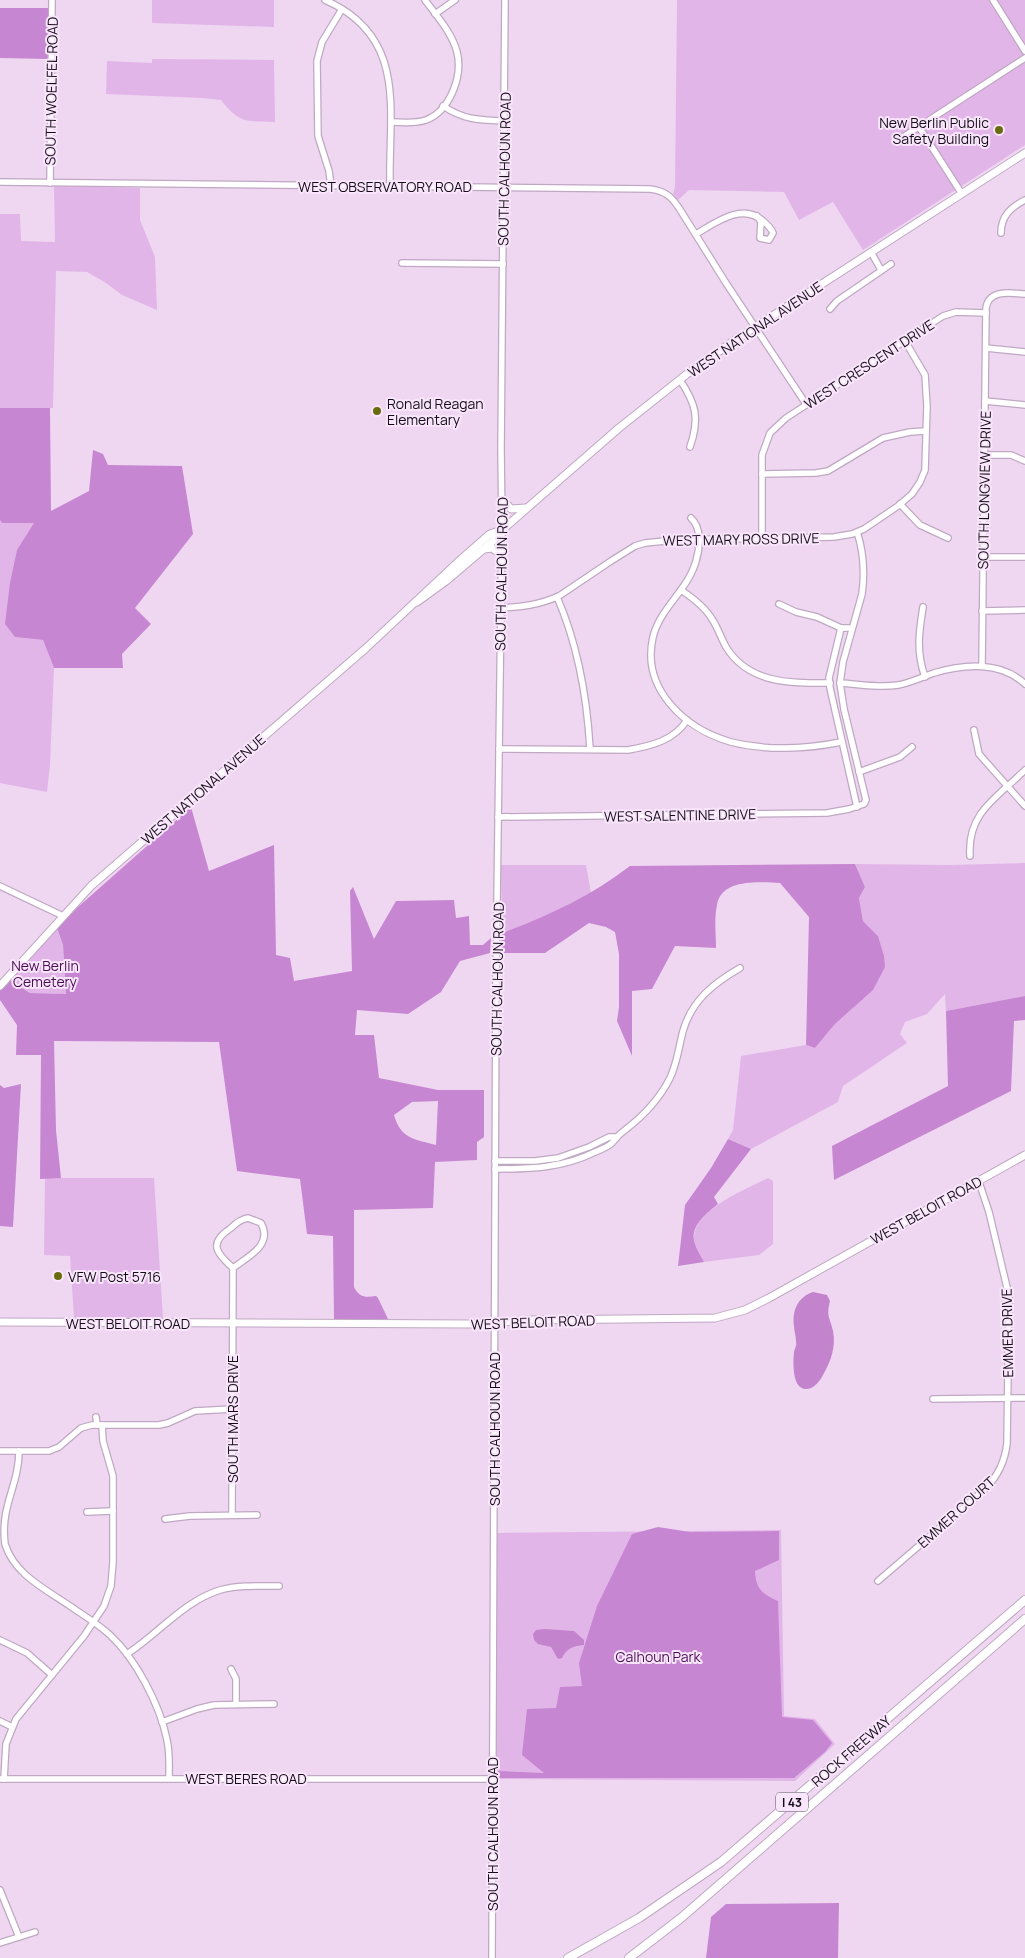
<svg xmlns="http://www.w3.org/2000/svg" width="1025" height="1958" font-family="Manrope,sans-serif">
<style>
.green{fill:#e2b5e8}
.forest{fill:#c786d1;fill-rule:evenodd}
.water{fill:#c383cd}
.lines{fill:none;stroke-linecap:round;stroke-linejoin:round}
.minor-casing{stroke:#bfa8c2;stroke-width:8}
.major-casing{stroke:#bfa8c2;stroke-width:9}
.highway-casing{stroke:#bfa8c2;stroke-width:10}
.minor{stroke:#fff;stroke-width:5.5}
.major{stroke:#fff;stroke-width:7}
.highway{stroke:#fff;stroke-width:8}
.poi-dot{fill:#686c0e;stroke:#f9e6fc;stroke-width:2}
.labels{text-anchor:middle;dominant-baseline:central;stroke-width:4;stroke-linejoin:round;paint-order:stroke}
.shield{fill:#f9e6fc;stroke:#594e5b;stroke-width:1}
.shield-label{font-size:12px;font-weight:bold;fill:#150d16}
.street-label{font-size:14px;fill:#150d16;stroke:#f9e6fc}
.poi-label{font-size:14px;fill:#150d16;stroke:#f9e6fc;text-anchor:start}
.park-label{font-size:14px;fill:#490d52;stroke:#f9e6fc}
</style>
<rect width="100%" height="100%" fill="#efd7f2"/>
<g class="green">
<polygon points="152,0 274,0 274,27 152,23"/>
<polygon points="677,0 1025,0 1025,145 863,250 833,202 799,220 784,192 689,190 678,200 673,194 675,187"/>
<path d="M152,59L274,60L275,122C246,121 240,124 221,100L202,98L106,94L107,61L152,63Z"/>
<polygon points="54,186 140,188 140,220 155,257 157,310 122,295 106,283 87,272 56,271 53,408 0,408 0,214 20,214 21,241 55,242"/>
<polygon points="0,520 2,523 35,523 15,637 43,640 54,668 50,765 47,792 0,783"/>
<polygon points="1025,863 1025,996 946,1011 945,994 927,1014 905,1022 900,1034 907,1043 843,1086 838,1102 751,1149 728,1139 733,1130 741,1056 806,1045 815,1048 835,1024 854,1007 878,936 863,921 859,898 865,887 855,864 951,865"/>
<polygon points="501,865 586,865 591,893 543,918 502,933"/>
<polygon points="57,928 63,945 66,994 30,993 9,980"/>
<polygon points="45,1178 154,1178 163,1318 74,1318 70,1256 44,1255"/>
<path d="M768,1178L773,1181V1244L759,1255L704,1262C701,1255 693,1244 694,1237C696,1208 746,1190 768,1178Z"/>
<polygon points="781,1530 784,1716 815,1719 835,1744 795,1781 493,1779 494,1533"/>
</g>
<g class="forest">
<polygon points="0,8 50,8 48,59 0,58"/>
<polygon points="0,408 50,408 51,511 89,491 93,450 103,454 108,465 182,466 193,534 135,608 151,624 122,654 123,668 54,668 43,640 15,637 5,624 10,583 17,550 34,523 2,523 0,520"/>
<path d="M191,807L209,871L274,845L276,955L290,958L294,981L352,971L350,891L353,887L374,939L396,901L454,900L456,918L469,916L470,945H483L491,938L490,953L460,961L441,992L408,1014L357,1010L355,1035H374L379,1078L438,1090H484V1137L477,1142V1160L435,1162L433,1208L354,1210V1287C359,1297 365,1298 376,1296L378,1298L388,1319H334L333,1236L307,1234L300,1179L237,1171L219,1042L54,1041L56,1130L61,1178L40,1179L41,1055H16L17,1025L0,1000V990L9,980L30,993L66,994L63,945L57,928L78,907ZM438,1101L436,1145C414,1139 401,1139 394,1115L412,1102Z"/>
<path d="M855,864L865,887L859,898L863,921L878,936L884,956L885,967L873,990L835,1024L815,1048L806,1045L809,917L780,883C761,882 721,878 717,905C714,918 716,934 716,948L675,946L652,989L632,991V1056L617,1021L619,1007V954L615,932L606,927L589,923L545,953H500L502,933C548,916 591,896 630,866Z"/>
<polygon points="1025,996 1025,1020 1014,1021 1011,1091 834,1180 832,1146 948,1086 946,1011"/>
<polygon points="21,1084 13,1227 0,1226 0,1085 4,1088"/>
<path d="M728,1139L751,1149L714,1197L718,1204C708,1212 691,1225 694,1240C695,1247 701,1256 704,1262L678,1266L685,1205L711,1168Z"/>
<path d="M658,1527L690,1532L779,1531V1560L755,1571C756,1589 761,1593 778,1601L782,1717L813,1720L832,1743L825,1752L794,1778H497L495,1775L498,1771L544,1773L522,1755L527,1709L556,1708L560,1687L582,1686L579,1663L597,1606L632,1534Z"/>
<polygon points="839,1903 838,1958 706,1958 711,1917 726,1904"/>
</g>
<g class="water">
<path d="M813,1292L827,1295L830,1301C826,1317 830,1317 833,1331C836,1347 831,1361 823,1375C820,1381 814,1389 806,1389C792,1389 793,1362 794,1352C795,1348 797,1345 796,1341C796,1336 794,1331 794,1326C792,1310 798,1297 813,1292Z"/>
<path d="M544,1629L574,1631L584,1640V1645C573,1646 567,1648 562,1658L558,1659L551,1647L538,1644L534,1640L533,1634L536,1630Z"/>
</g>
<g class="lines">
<g class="minor-casing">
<g id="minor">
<path d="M325,0C409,37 388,112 390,186"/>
<polyline points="993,0 1025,51"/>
<polyline points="435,14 455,0"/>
<path d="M443,106C464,120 479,120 504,121"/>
<path d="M391,122C402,122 415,124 426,120C450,111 463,76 457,52C452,33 437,16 425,0"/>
<polyline points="919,127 962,194"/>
<polyline points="903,137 1025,58"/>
<path d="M0,182L650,189C665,191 671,196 679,208L726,283L806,404"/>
<polyline points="50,183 52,0"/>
<polyline points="331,186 329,171 318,136 317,61 322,42 342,9"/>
<path d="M1001,233C1001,216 1011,207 1025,200"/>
<path d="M696,234C715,223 742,202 763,221C768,225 771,228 773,233L769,240L760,238L761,222L757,216"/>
<polyline points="871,252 881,270"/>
<polyline points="402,263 503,264"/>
<polyline points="830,309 837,301 891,264"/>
<polyline points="986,348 1025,352"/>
<path d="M680,380C696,404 700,418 690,447"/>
<polyline points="985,401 1025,405"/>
<polyline points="984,455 1011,455 1025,461"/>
<polyline points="762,474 816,473 828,471 883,438 910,432 926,431"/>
<polyline points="900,504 920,525 948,538"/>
<path d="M691,518C702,528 700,548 696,561C688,590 660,608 653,637C641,689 685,729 731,742C766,751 807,749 841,742"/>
<polyline points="762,539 762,455 770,433 786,418 943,316 956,312 986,313"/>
<polyline points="983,557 1025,557"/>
<path d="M681,590C693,598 705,607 712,619C718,628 721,638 726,647C749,684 790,683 830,683"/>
<path d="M557,597C578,645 587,697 590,749"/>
<polyline points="779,604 796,612 817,617 841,628 852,628"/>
<path d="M923,607C919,632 916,652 925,677"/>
<path d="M500,608C521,607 539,605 559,596L611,561L635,546L645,543L675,540L834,537L852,534L864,529L898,506L912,494L920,482L925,470L927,406L925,375L905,341"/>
<polyline points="982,611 1025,610"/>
<polyline points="841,628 829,678 830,688 857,807"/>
<path d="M982,666L986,308C989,289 1011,293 1025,294"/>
<path d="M840,683C859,684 879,688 898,685C910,683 922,677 934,673C964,664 1001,661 1025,684"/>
<polyline points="974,730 979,754 1025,806"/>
<path d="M499,749L628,750C650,746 674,741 687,720"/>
<polyline points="859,772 900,757 912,747"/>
<path d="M498,817L827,813L849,809L864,804L866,800L844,709L840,683L843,662L862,594C865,572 864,553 857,532"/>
<path d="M970,856C967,812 998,797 1025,770"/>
<polyline points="0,886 63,916"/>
<polyline points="495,1161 535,1161 558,1158 589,1147 609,1137 615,1137"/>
<path d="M495,1169C531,1169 563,1168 595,1152C600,1150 608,1147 612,1143C617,1137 618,1135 625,1130C642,1117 660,1098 670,1078C677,1064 679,1046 683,1031C692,1000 714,983 740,968"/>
<path d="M248,1218L261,1223C273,1245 249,1256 233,1268C216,1253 208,1243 231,1228C236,1223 241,1219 248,1218Z"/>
<polyline points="933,1399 1025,1398"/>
<polyline points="96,1417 97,1425"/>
<polyline points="0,1451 49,1451 59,1447 81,1428 92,1425 159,1425 168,1423 195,1411 232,1409"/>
<path d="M19,1451C19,1486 0,1505 5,1544C14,1574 45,1589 70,1606C83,1615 98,1624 110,1635C136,1659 160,1705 167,1740C170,1753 169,1766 169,1778"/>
<polyline points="87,1512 113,1511"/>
<polyline points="232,1515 233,1268"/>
<polyline points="165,1519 190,1516 257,1515"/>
<path d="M878,1581L985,1489C998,1476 1005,1462 1007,1443L1009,1296L989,1212L979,1182"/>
<polyline points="0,1640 27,1653 52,1675"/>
<path d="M127,1654C158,1634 184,1601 220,1590C239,1585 259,1586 279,1586"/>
<polyline points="231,1669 236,1679 236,1704"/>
<polyline points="0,1721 12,1727"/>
<polyline points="162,1722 197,1709 214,1705 274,1704"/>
<polyline points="0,1779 493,1779"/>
<polyline points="4,1779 6,1744 16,1719 84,1636 104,1606 111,1586 113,1562 113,1476 103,1441 102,1425"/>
<polyline points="0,1890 19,1937"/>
<polyline points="0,1943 35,1932"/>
<polyline points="492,1958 496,977 502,530 501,449 505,0"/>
</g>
</g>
<g class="major-casing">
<g id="major">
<polyline points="502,499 511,509 526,508"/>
<polyline points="484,549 492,548 502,555"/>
<polyline points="417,602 446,581 493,541 502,530 619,428 687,374 735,340 1025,153"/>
<polyline points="0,986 91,886 365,649 458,562 490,534 502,530"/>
<polyline points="0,1322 471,1324 532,1320 715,1318 745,1310 769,1298 1025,1155"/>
</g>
</g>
<g class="highway-casing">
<g id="highway">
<polyline points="568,1958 639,1918 721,1862 1025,1600"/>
<polyline points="629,1958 681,1918 1025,1619"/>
</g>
</g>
<use href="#minor" class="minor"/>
<use href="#major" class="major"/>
<use href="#highway" class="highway"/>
</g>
<g class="poi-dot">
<circle cx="999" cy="130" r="5"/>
<circle cx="377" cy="411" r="5"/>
<circle cx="58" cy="1276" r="5"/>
</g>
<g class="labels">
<rect class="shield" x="776" y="1792.5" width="32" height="19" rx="4"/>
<g class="shield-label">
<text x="792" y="1802">I 43</text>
</g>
<g class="street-label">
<text transform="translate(51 91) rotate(-89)">SOUTH WOELFEL ROAD</text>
<text transform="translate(504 169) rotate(-89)">SOUTH CALHOUN ROAD</text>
<text x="385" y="186">WEST OBSERVATORY ROAD</text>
<text transform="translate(755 329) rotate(-34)">WEST NATIONAL AVENUE</text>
<text transform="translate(869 364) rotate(-33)">WEST CRESCENT DRIVE</text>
<text transform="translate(984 490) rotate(-89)">SOUTH LONGVIEW DRIVE</text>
<text transform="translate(741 539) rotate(-1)">WEST MARY ROSS DRIVE</text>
<text transform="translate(501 574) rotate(-89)">SOUTH CALHOUN ROAD</text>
<text transform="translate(203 789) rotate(-41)">WEST NATIONAL AVENUE</text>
<text transform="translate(680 815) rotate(-1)">WEST SALENTINE DRIVE</text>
<text transform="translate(497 979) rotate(-89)">SOUTH CALHOUN ROAD</text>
<text transform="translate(926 1210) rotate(-29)">WEST BELOIT ROAD</text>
<text transform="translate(533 1322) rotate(-2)">WEST BELOIT ROAD</text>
<text x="128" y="1323">WEST BELOIT ROAD</text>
<text transform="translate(1007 1333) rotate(-91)">EMMER DRIVE</text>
<text transform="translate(232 1419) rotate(-90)">SOUTH MARS DRIVE</text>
<text transform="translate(494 1429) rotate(-90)">SOUTH CALHOUN ROAD</text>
<text transform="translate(956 1512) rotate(-42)">EMMER COURT</text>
<text transform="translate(851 1751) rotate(-41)">ROCK FREEWAY</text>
<text x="246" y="1778">WEST BERES ROAD</text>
<text transform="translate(492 1834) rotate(-90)">SOUTH CALHOUN ROAD</text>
</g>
<g class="poi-label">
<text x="989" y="122" text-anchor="end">New Berlin Public<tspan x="989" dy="16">Safety Building</tspan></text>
<text x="387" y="403">Ronald Reagan<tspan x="387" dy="16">Elementary</tspan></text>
<text x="68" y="1276">VFW Post 5716</text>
</g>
<g class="park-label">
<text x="45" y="965">New Berlin<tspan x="45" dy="16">Cemetery</tspan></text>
<text x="658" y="1656">Calhoun Park</text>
</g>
</g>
</svg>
